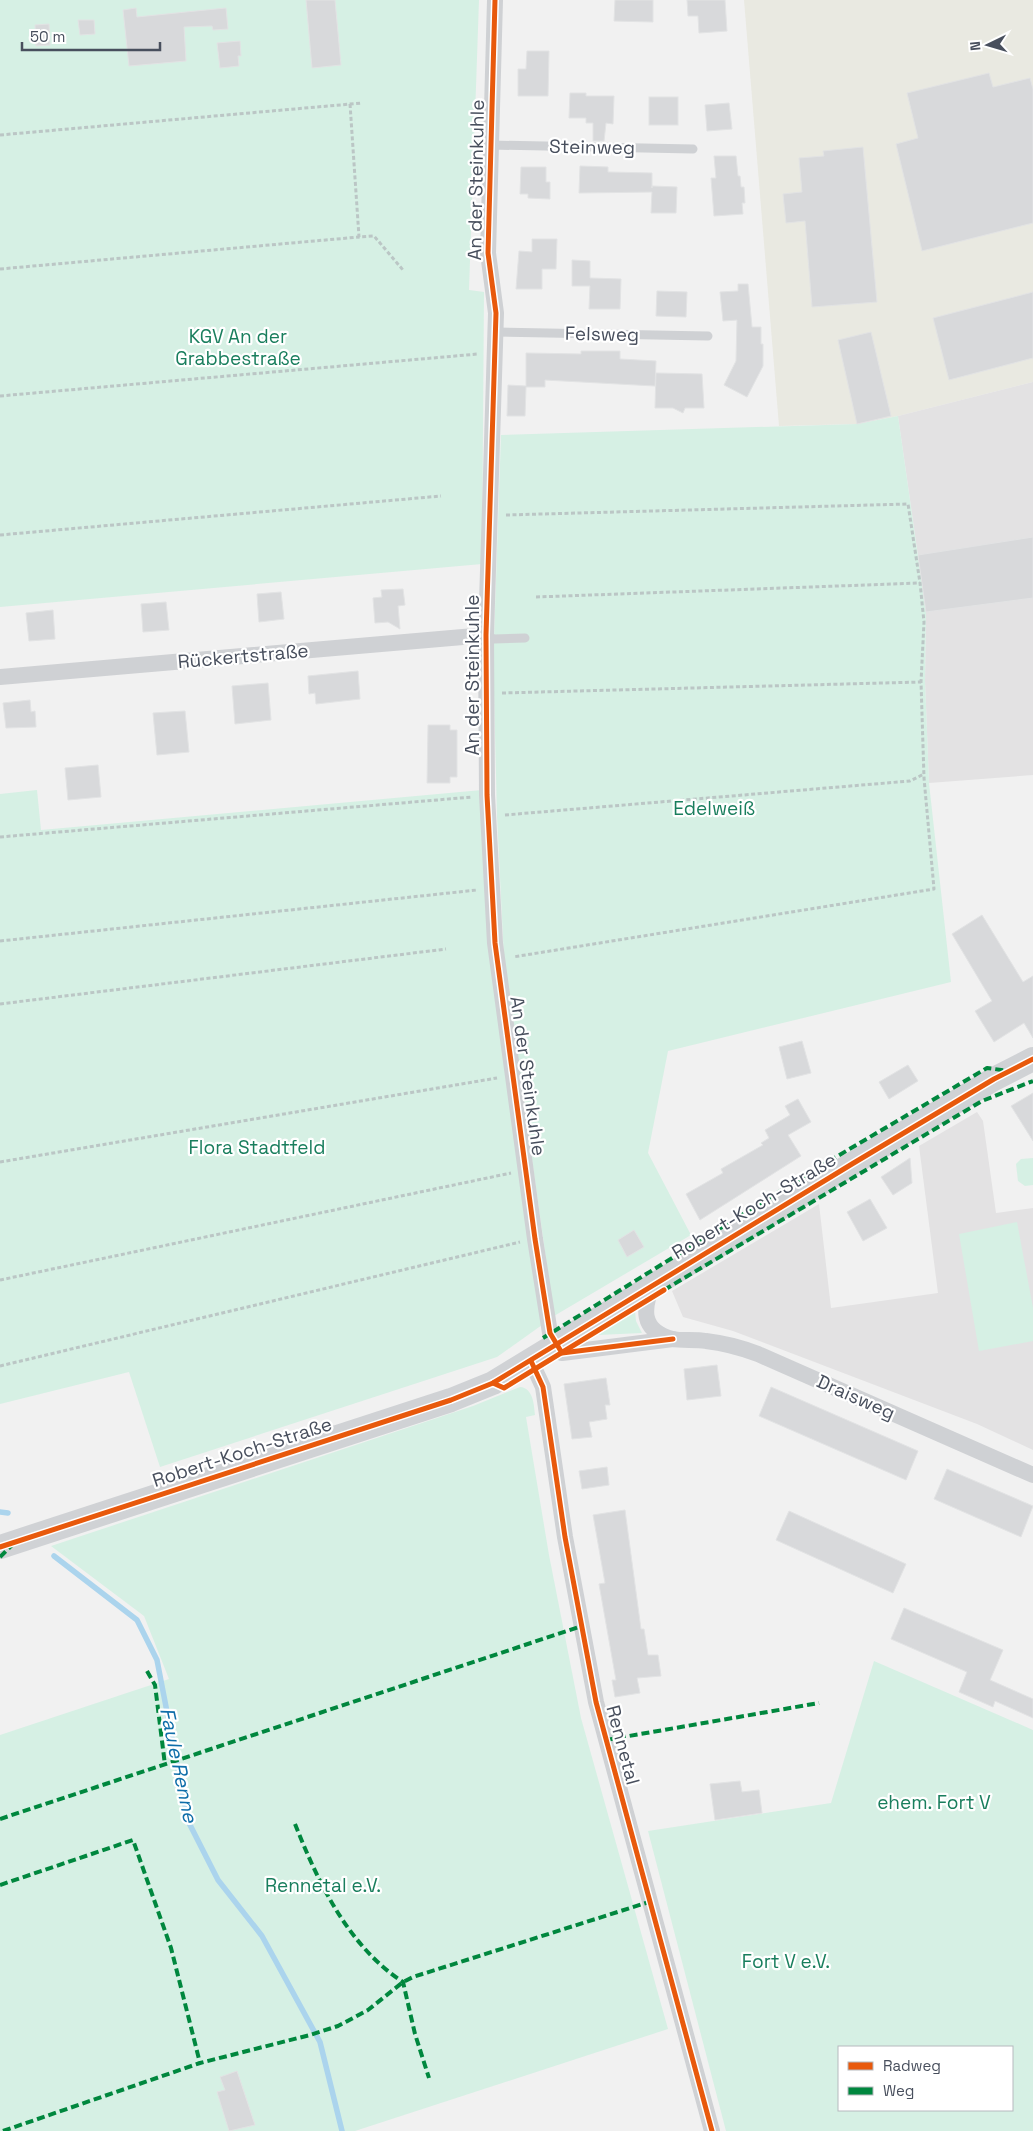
<svg xmlns="http://www.w3.org/2000/svg" width="1033" height="2131" font-family="'Space Grotesk',sans-serif">
<style>
.commercial{fill:#e9e9e1}
.education{fill:#e3e2e3}
.green{fill:#d6f0e4;fill-rule:evenodd}
.lines{fill:none;stroke-linecap:round;stroke-linejoin:round}
.stream{stroke:#abd4ed;stroke-width:5.5}
.building{fill:#d8d9db;stroke:#e2e3e4}
.path{stroke:#bbc6c5;stroke-width:3;stroke-dasharray:4 2.5;stroke-linecap:butt}
.lane{stroke:#cfd1d4;stroke-width:9}
.street{stroke:#cfd1d4;stroke-width:16}
.secondary{stroke:#d0d2d5;stroke-width:24}
.quiet{stroke:#00873e;stroke-width:4;stroke-dasharray:8 4;stroke-linecap:butt}
.cycleway-casing{stroke:#fff;stroke-width:8}
.cycleway{stroke:#e8590c;stroke-width:5}
.labels{text-anchor:middle;dominant-baseline:central;stroke-width:4.5;stroke-linejoin:round;paint-order:stroke}
.street-label{font-size:19px;fill:#484f5d;stroke:#fff}
.park-label{font-size:19px;fill:#197e5d;stroke:#fff}
.water-label{font-size:20px;font-style:italic;fill:#0f6ea9;stroke:#fff}
</style>
<rect width="100%" height="100%" fill="#f1f1f1"/>
<polygon class="commercial" points="744,0 1033,0 1033,382 898,416 857,424 779,426"/>
<g class="education">
<polygon points="1033,382 1033,775 929,783 925,681 926,612 898,416"/>
<polygon points="977,1112 983,1121 996,1213 1033,1208 1033,1450 977,1424 733,1331 683,1317 672,1291 819,1204 831,1308 938,1293 919,1146"/>
</g>
<g class="green">
<polygon points="0,0 479,0 469,290 484,292 482,564 0,607"/>
<polygon points="898,416 926,612 925,681 929,783 951,982 668,1051 648,1153 691,1235 554,1316 504,959 497,816 494,693 494,639 501,435 857,424"/>
<polygon points="37,790 41,830 482,790 542,1325 497,1357 160,1467 129,1372 0,1404 0,794"/>
<polygon points="1033,1158 1033,1185 1025,1186 1018,1181 1016,1164 1021,1159"/>
<polygon points="1017,1222 1033,1308 1033,1341 979,1351 959,1234"/>
<polygon points="635,1311 636,1321 642,1333 598,1335"/>
<path d="M520,1387C533,1388 534,1404 535,1415L526,1417L549,1555L581,1718L668,2029L355,2131H0V1735L169,1679L144,1616L51,1546L473,1406Z"/>
<path d="M874,1661L1033,1730V2131H726L648,1831L831,1803ZM1012,2047V2110H839V2047Z"/>
</g>
<g class="lines">
<g class="stream">
<polyline points="0,1512 8,1513"/>
<polyline points="54,1556 137,1620 157,1660 188,1821 218,1880 262,1936 320,2042 342,2131"/>
</g>
</g>
<g class="building">
<polygon points="306,0 335,0 341,65 312,68"/>
<polygon points="615,0 653,0 653,22 614,21"/>
<polygon points="687,0 725,0 727,31 699,33 698,16 688,16"/>
<polygon points="136,8 137,17 226,8 228,29 213,30 212,26 184,27 186,61 129,66 123,10"/>
<polygon points="78,20 94,20 95,34 80,35"/>
<polygon points="49,24 50,45 36,46 35,25"/>
<polygon points="240,41 241,56 238,56 239,66 220,68 217,43"/>
<polygon points="527,51 549,51 548,96 518,96 518,69 526,69"/>
<polygon points="989,73 993,87 1030,78 1033,89 1033,223 922,251 896,144 918,138 907,93"/>
<polygon points="570,93 586,93 586,96 614,96 613,124 606,123 604,141 593,141 593,123 586,123 586,118 569,118"/>
<rect x="649" y="97" width="29" height="28"/>
<polygon points="729,103 732,129 707,131 705,105"/>
<polygon points="863,147 877,302 812,307 805,221 786,223 783,194 802,192 799,158 824,156 823,151"/>
<polygon points="714,156 736,156 738,176 740,176 741,187 744,187 745,203 742,203 743,214 714,216 711,178 716,178"/>
<polygon points="580,166 608,167 608,172 652,173 652,188 652,186 677,187 676,213 651,213 652,192 579,193"/>
<polygon points="521,167 546,167 546,182 550,182 550,199 528,198 528,194 520,194"/>
<polygon points="532,239 557,239 556,269 542,269 542,289 516,289 519,251 532,252"/>
<polygon points="572,260 590,261 590,278 621,279 620,309 589,309 590,286 572,286"/>
<polygon points="738,284 748,284 752,327 761,327 761,344 763,344 763,366 747,397 724,385 736,361 737,320 723,321 720,292 738,291"/>
<polygon points="657,291 687,292 686,317 656,316"/>
<polygon points="1033,292 1033,358 949,380 933,318"/>
<polygon points="871,332 891,416 857,424 838,340"/>
<polygon points="581,351 620,351 620,359 656,361 655,386 545,380 545,387 526,387 525,416 507,416 508,385 526,386 526,353 581,354"/>
<polygon points="656,373 702,374 704,408 685,408 683,413 673,408 655,408"/>
<polygon points="1033,537 1033,598 926,612 918,555"/>
<polygon points="403,589 405,605 398,606 400,629 388,622 375,623 373,598 382,597 381,590"/>
<polygon points="281,592 284,619 259,622 257,594"/>
<polygon points="166,602 169,630 143,632 141,604"/>
<polygon points="53,610 55,639 29,641 26,613"/>
<polygon points="358,671 360,699 316,704 315,693 309,694 308,676"/>
<polygon points="268,683 271,720 235,724 232,686"/>
<polygon points="30,700 31,712 35,711 36,727 6,728 3,703"/>
<polygon points="185,711 189,752 157,755 153,713"/>
<polygon points="428,725 450,725 450,730 457,730 457,777 450,777 450,783 427,783"/>
<polygon points="98,765 101,797 68,800 65,768"/>
<polygon points="982,915 1023,982 1033,976 1033,1038 1024,1023 994,1042 975,1011 992,1001 952,934"/>
<polygon points="802,1041 811,1073 787,1079 779,1047"/>
<polygon points="908,1065 918,1081 889,1099 879,1082"/>
<polygon points="1033,1093 1033,1141 1011,1106"/>
<polygon points="798,1099 811,1122 788,1135 801,1156 700,1220 686,1194 723,1173 721,1169 763,1145 761,1143 769,1138 765,1130 790,1115 785,1106"/>
<polygon points="910,1158 912,1183 893,1195 881,1177"/>
<polygon points="870,1199 887,1228 863,1241 847,1212"/>
<polygon points="634,1230 644,1247 627,1257 618,1240"/>
<polygon points="717,1365 721,1396 687,1400 684,1369"/>
<polygon points="606,1378 610,1405 605,1405 607,1419 589,1422 592,1437 572,1439 564,1384"/>
<polygon points="771,1387 918,1451 906,1480 759,1416"/>
<polygon points="607,1467 609,1485 582,1489 579,1471"/>
<polygon points="947,1469 1033,1506 1021,1537 934,1499"/>
<polygon points="625,1510 641,1629 644,1629 648,1655 658,1655 661,1676 637,1678 640,1693 615,1697 612,1680 616,1680 599,1584 605,1583 593,1515"/>
<polygon points="789,1511 906,1564 893,1593 776,1540"/>
<polygon points="904,1608 1003,1650 990,1680 1033,1699 1033,1718 995,1701 993,1707 959,1692 967,1672 891,1639"/>
<polygon points="740,1781 742,1792 759,1790 762,1813 715,1820 710,1784"/>
<polygon points="237,2071 255,2125 229,2131 217,2092 225,2090 220,2077"/>
</g>
<g class="lines">
<g class="path">
<polyline points="350,104 359,237 374,236 403,270"/>
<polyline points="0,135 362,103"/>
<polyline points="0,269 359,237"/>
<polyline points="0,396 478,354"/>
<polyline points="506,515 908,504 920,583 924,622 921,682 924,778 934,889 513,957"/>
<polyline points="0,535 441,496"/>
<polyline points="536,597 920,583"/>
<polyline points="502,693 921,682"/>
<polyline points="505,815 910,781 924,774"/>
<polyline points="0,837 472,797"/>
<polyline points="0,941 477,890"/>
<polyline points="0,1004 446,949"/>
<polyline points="0,1162 497,1078"/>
<polyline points="0,1280 511,1173"/>
<polyline points="0,1366 520,1242"/>
</g>
<g class="lane">
<polyline points="491,145 693,149"/>
<polyline points="495,332 708,336"/>
<polyline points="486,635 494,639 525,638"/>
</g>
<g class="street">
<polyline points="495,0 488,253 496,313 486,635 487,795 495,943 535,1239 550,1333 562,1353 673,1339"/>
<polyline points="0,677 486,635"/>
<path d="M653,1284C643,1308 640,1330 672,1339C682,1341 695,1339 706,1341C724,1343 742,1348 758,1354L1033,1475"/>
<polyline points="531,1361 543,1387 565,1537 596,1702 712,2131"/>
</g>
<polyline class="secondary" points="0,1547 451,1400 493,1383 852,1164 994,1079 1033,1059"/>
<g class="quiet">
<polyline points="664,1290 982,1101 1033,1081"/>
<polyline points="543,1338 819,1167 987,1068 1009,1071"/>
<polyline points="0,1557 12,1545"/>
<polyline points="147,1671 155,1685 165,1765"/>
<polyline points="606,1740 819,1703"/>
<polyline points="0,1819 582,1626"/>
<path d="M295,1824C318,1882 348,1946 403,1982L415,2034L429,2078"/>
<polyline points="0,1885 133,1840 171,1948 200,2063"/>
<polyline points="3,2131 200,2063 310,2035 338,2026 368,2010 403,1982 413,1977 649,1902"/>
</g>
<g class="cycleway-casing">
<g id="cycleway">
<polyline points="495,0 488,253 496,313 486,635 487,795 495,943 535,1239 550,1333 562,1353 673,1339"/>
<polyline points="531,1361 543,1387 565,1537 596,1702 712,2131"/>
<polyline points="493,1383 504,1388 664,1290"/>
<polyline points="0,1547 451,1400 493,1383 852,1164 994,1079 1033,1059"/>
</g>
</g>
<use href="#cycleway" class="cycleway"/>
</g>
<g class="labels">
<g class="street-label">
<text transform="translate(592 147) rotate(1)">Steinweg</text>
<text transform="translate(476 180) rotate(-89)">An der Steinkuhle</text>
<text transform="translate(602 334) rotate(1)">Felsweg</text>
<text transform="translate(243 656) rotate(-5)">Rückertstraße</text>
<text transform="translate(472 675) rotate(-90)">An der Steinkuhle</text>
<text transform="translate(528 1076) rotate(82)">An der Steinkuhle</text>
<text transform="translate(754 1206) rotate(-31)">Robert-Koch-Straße</text>
<text transform="translate(856 1397) rotate(24)">Draisweg</text>
<text transform="translate(242 1452) rotate(-18)">Robert-Koch-Straße</text>
<text transform="translate(623 1745) rotate(75)">Rennetal</text>
</g>
<g class="park-label">
<text x="238" y="336">KGV An der<tspan x="238" dy="22">Grabbestraße</tspan></text>
<text x="714" y="808">Edelweiß</text>
<text x="257" y="1147">Flora Stadtfeld</text>
<text x="934" y="1802">ehem. Fort V</text>
<text x="323" y="1885">Rennetal e.V.</text>
<text x="786" y="1961">Fort V e.V.</text>
</g>
<g class="water-label">
<text transform="translate(179 1765) rotate(78)">Faule Renne</text>
</g>
</g>
<rect x="838" y="2046" width="175" height="65" fill="#ffffff" stroke="#b6b9be"/>
<rect x="848" y="2062" width="25" height="8" fill="#e8590c" stroke="#b6b9be"/>
<text x="883" y="2071" font-size="15" fill="#484f5d">Radweg</text>
<rect x="848" y="2087" width="25" height="8" fill="#00873e" stroke="#b6b9be"/>
<text x="883" y="2096" font-size="15" fill="#484f5d">Weg</text>
<g transform="translate(988 45) rotate(265)" stroke="#ffffff" stroke-width="4" paint-order="stroke">
<path d="M0-4L9 19L0 12L-9 19Z" fill="#484f5d"/>
<text y="-8" font-size="14" font-weight="bold" text-anchor="middle" fill="#484f5d">N</text>
</g>
<path d="M22 42v8h138v-8" fill="none" stroke="#484f5d" stroke-width="2.5"/>
<text x="30" y="42" font-size="15" fill="#484f5d" stroke="#ffffff" stroke-width="4" paint-order="stroke">50 m</text>
</svg>
